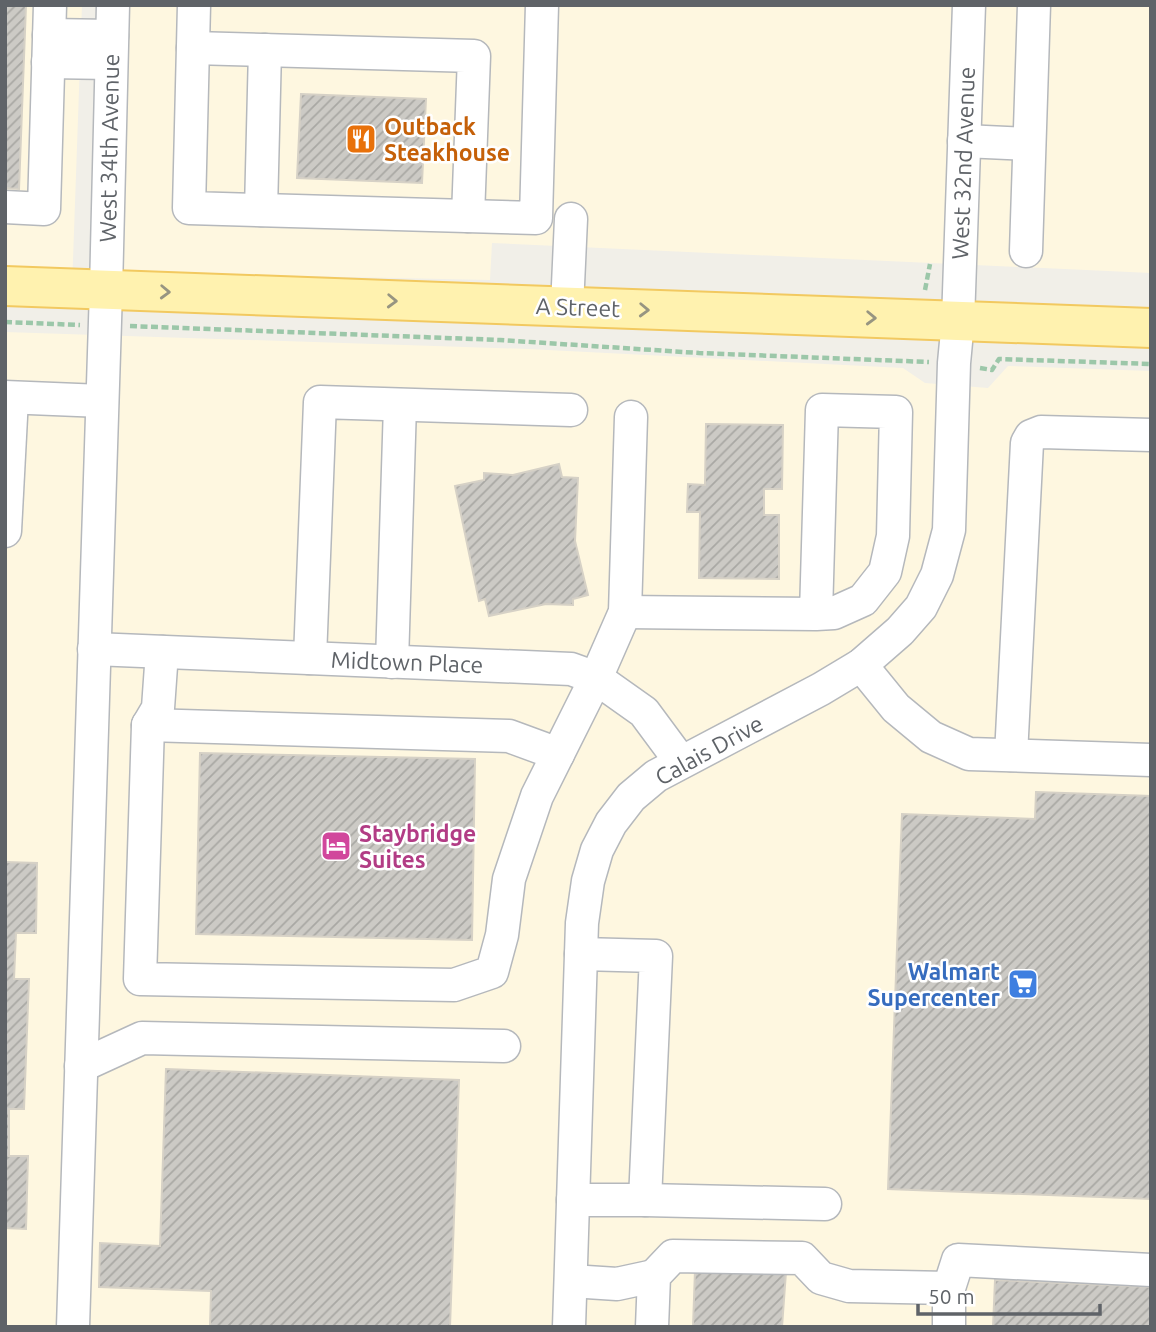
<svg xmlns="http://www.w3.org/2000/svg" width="1156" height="1332" font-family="Ubuntu,sans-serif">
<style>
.commercial{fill:#fef7e0}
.building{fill:url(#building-hatch);stroke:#d6d1c6;stroke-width:2}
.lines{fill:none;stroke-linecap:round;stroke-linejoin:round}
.minor-casing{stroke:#b5b8bc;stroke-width:35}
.major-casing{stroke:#f2c960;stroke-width:42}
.path{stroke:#9cc7a9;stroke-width:4.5;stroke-dasharray:7 3.5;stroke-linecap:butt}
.minor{stroke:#fff;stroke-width:32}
.major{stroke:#fff2af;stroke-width:38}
.oneway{stroke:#979581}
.labels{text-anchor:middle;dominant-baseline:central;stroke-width:5;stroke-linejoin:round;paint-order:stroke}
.food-label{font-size:23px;font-weight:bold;fill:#c56008;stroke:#fff;text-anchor:start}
.street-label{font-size:23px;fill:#5f6368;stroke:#fff}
.hotel-label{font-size:23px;font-weight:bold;fill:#b23c85;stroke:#fff;text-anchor:start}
.shop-label{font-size:23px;font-weight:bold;fill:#366cbe;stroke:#fff;text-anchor:end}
</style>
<defs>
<pattern id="building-hatch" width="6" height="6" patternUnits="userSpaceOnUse" patternTransform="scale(1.75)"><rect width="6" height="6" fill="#cccac5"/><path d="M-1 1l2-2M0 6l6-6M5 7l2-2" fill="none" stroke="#a9a8a4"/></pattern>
</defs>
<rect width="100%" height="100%" fill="#f1efe8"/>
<g class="commercial">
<polygon points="5,5 82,5 72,288 5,286"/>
<polygon points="129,5 1151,5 1151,273 492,243 490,280 119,272"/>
<polygon points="5,332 528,349 903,368 925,383 988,388 1008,366 1151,371 1151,1327 5,1327"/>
</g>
<g class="building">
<polygon points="5,5 26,5 19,189 5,188"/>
<polygon points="301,94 426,99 422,183 297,178"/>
<polygon points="706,424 783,425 782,489 764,489 764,515 779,515 779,579 699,578 700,512 687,512 688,484 705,485"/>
<polygon points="559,464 562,477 578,478 575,541 588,595 573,599 573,605 546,604 489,616 485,599 479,601 455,486 484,480 484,473 513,475"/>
<polygon points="200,753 475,759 472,940 196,934"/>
<polygon points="1036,792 1151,796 1151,1199 888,1189 902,814 1035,819"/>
<polygon points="5,862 37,863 36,933 16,933 14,979 29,979 24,1109 9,1109 9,1156 28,1156 26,1229 5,1228"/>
<polygon points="166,1069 459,1080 450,1327 210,1327 211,1291 99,1287 100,1243 160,1246"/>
<polygon points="695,1270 786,1272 782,1327 693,1327"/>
<polygon points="995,1280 1151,1287 1151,1327 993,1327"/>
</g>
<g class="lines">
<g class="minor-casing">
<g id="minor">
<polyline points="194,5 189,208 536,218 542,5"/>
<polyline points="49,35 112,36"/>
<polyline points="193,48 474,56 468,216"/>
<polyline points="48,62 111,63"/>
<polyline points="964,141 1029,144"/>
<polyline points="5,207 44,209 50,5"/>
<polyline points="261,210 265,50"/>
<polyline points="1026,251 1034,5"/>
<polyline points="567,307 571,219"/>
<polyline points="5,397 102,401"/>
<polyline points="5,531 12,398"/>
<polyline points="625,612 816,614 834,613 863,600 885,572 893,536 896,412 822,410 816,614"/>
<polyline points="94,649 571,669 596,678 644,712 681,762"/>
<polyline points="162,652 158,708 148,725 140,979 454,985 492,972 502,935 509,879 537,796 596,678 625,612 631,417"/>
<polyline points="310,658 320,402 571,410"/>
<polyline points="392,662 400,405"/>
<polyline points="861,665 896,708 931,737 969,754 1151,760"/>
<polyline points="148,725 509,736 558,754"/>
<polyline points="1011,755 1027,443 1031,436 1041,432 1151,435"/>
<polyline points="81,1066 142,1038 504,1046"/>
<polyline points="573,1200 645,1200 656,956 581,954"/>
<polyline points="645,1200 825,1204"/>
<polyline points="571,1281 617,1284 654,1276"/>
<polyline points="73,1327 106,290 113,5"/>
<polyline points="569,1327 582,923 588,881 597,850 611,823 631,797 656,776 821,689 861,665 900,631 921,607 937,575 949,530 954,363 958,321 969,5"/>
<polyline points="652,1327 654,1276 673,1256 802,1258 821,1278 849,1286 949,1288"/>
<polyline points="949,1327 949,1288 958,1260 1151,1270"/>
</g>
</g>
<g class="major-casing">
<polyline id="major" points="5,286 1151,328"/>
</g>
<g class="path">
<polyline points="925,290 930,264"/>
<polyline points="5,322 80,325"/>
<polyline points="130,326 500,340 699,353 929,362"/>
<polyline points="980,368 992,370 999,359 1151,364"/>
</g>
<use href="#minor" class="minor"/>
<use href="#major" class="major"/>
</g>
<defs><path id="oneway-chevron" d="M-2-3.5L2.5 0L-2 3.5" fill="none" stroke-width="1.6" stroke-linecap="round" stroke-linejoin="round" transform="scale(1.75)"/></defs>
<g class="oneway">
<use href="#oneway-chevron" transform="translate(165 292) rotate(2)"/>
<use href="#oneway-chevron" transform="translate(392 301) rotate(2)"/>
<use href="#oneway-chevron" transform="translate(644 310) rotate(2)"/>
<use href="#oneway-chevron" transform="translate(871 318) rotate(2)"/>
</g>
<defs>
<g id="restaurant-square" transform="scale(1.575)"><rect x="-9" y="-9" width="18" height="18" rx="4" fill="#e8710a" stroke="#fff"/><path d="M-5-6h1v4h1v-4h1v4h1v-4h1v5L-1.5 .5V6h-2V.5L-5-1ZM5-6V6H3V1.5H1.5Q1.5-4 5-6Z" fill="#fff"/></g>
<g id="hotel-square" transform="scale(1.575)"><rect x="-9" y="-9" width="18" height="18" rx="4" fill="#d1479c" stroke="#fff"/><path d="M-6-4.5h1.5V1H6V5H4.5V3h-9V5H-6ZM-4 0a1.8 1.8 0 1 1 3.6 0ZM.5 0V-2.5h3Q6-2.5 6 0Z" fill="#fff"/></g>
<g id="supermarket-square" transform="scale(1.575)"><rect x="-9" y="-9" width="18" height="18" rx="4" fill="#3f7fe0" stroke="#fff"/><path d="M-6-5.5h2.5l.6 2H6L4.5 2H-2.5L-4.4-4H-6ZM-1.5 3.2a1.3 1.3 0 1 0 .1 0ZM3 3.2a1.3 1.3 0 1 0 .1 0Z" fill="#fff"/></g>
</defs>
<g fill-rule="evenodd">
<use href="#restaurant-square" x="361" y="139"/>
<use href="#hotel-square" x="336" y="846"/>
<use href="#supermarket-square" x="1023" y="984"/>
</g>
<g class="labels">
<g class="food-label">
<text x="384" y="126">Outback<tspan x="384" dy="26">Steakhouse</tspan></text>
</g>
<g class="street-label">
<text transform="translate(109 148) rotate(-89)">West 34th Avenue</text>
<text transform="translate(963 163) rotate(-88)">West 32nd Avenue</text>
<text transform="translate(578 307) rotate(2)">A Street</text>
<text transform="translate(407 662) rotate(2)">Midtown Place</text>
<text transform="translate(709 750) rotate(-29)">Calais Drive</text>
</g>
<g class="hotel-label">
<text x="359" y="833">Staybridge<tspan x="359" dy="26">Suites</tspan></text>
</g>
<g class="shop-label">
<text x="1000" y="971">Walmart<tspan x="1000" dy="26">Supercenter</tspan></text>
</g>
</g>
<rect width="1156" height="1332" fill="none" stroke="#5f6368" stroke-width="14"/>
<path d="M918 1304v10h182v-10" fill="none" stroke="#5f6368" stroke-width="3.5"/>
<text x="928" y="1304" font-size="21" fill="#5f6368" stroke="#ffffff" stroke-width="5" paint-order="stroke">50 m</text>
</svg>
